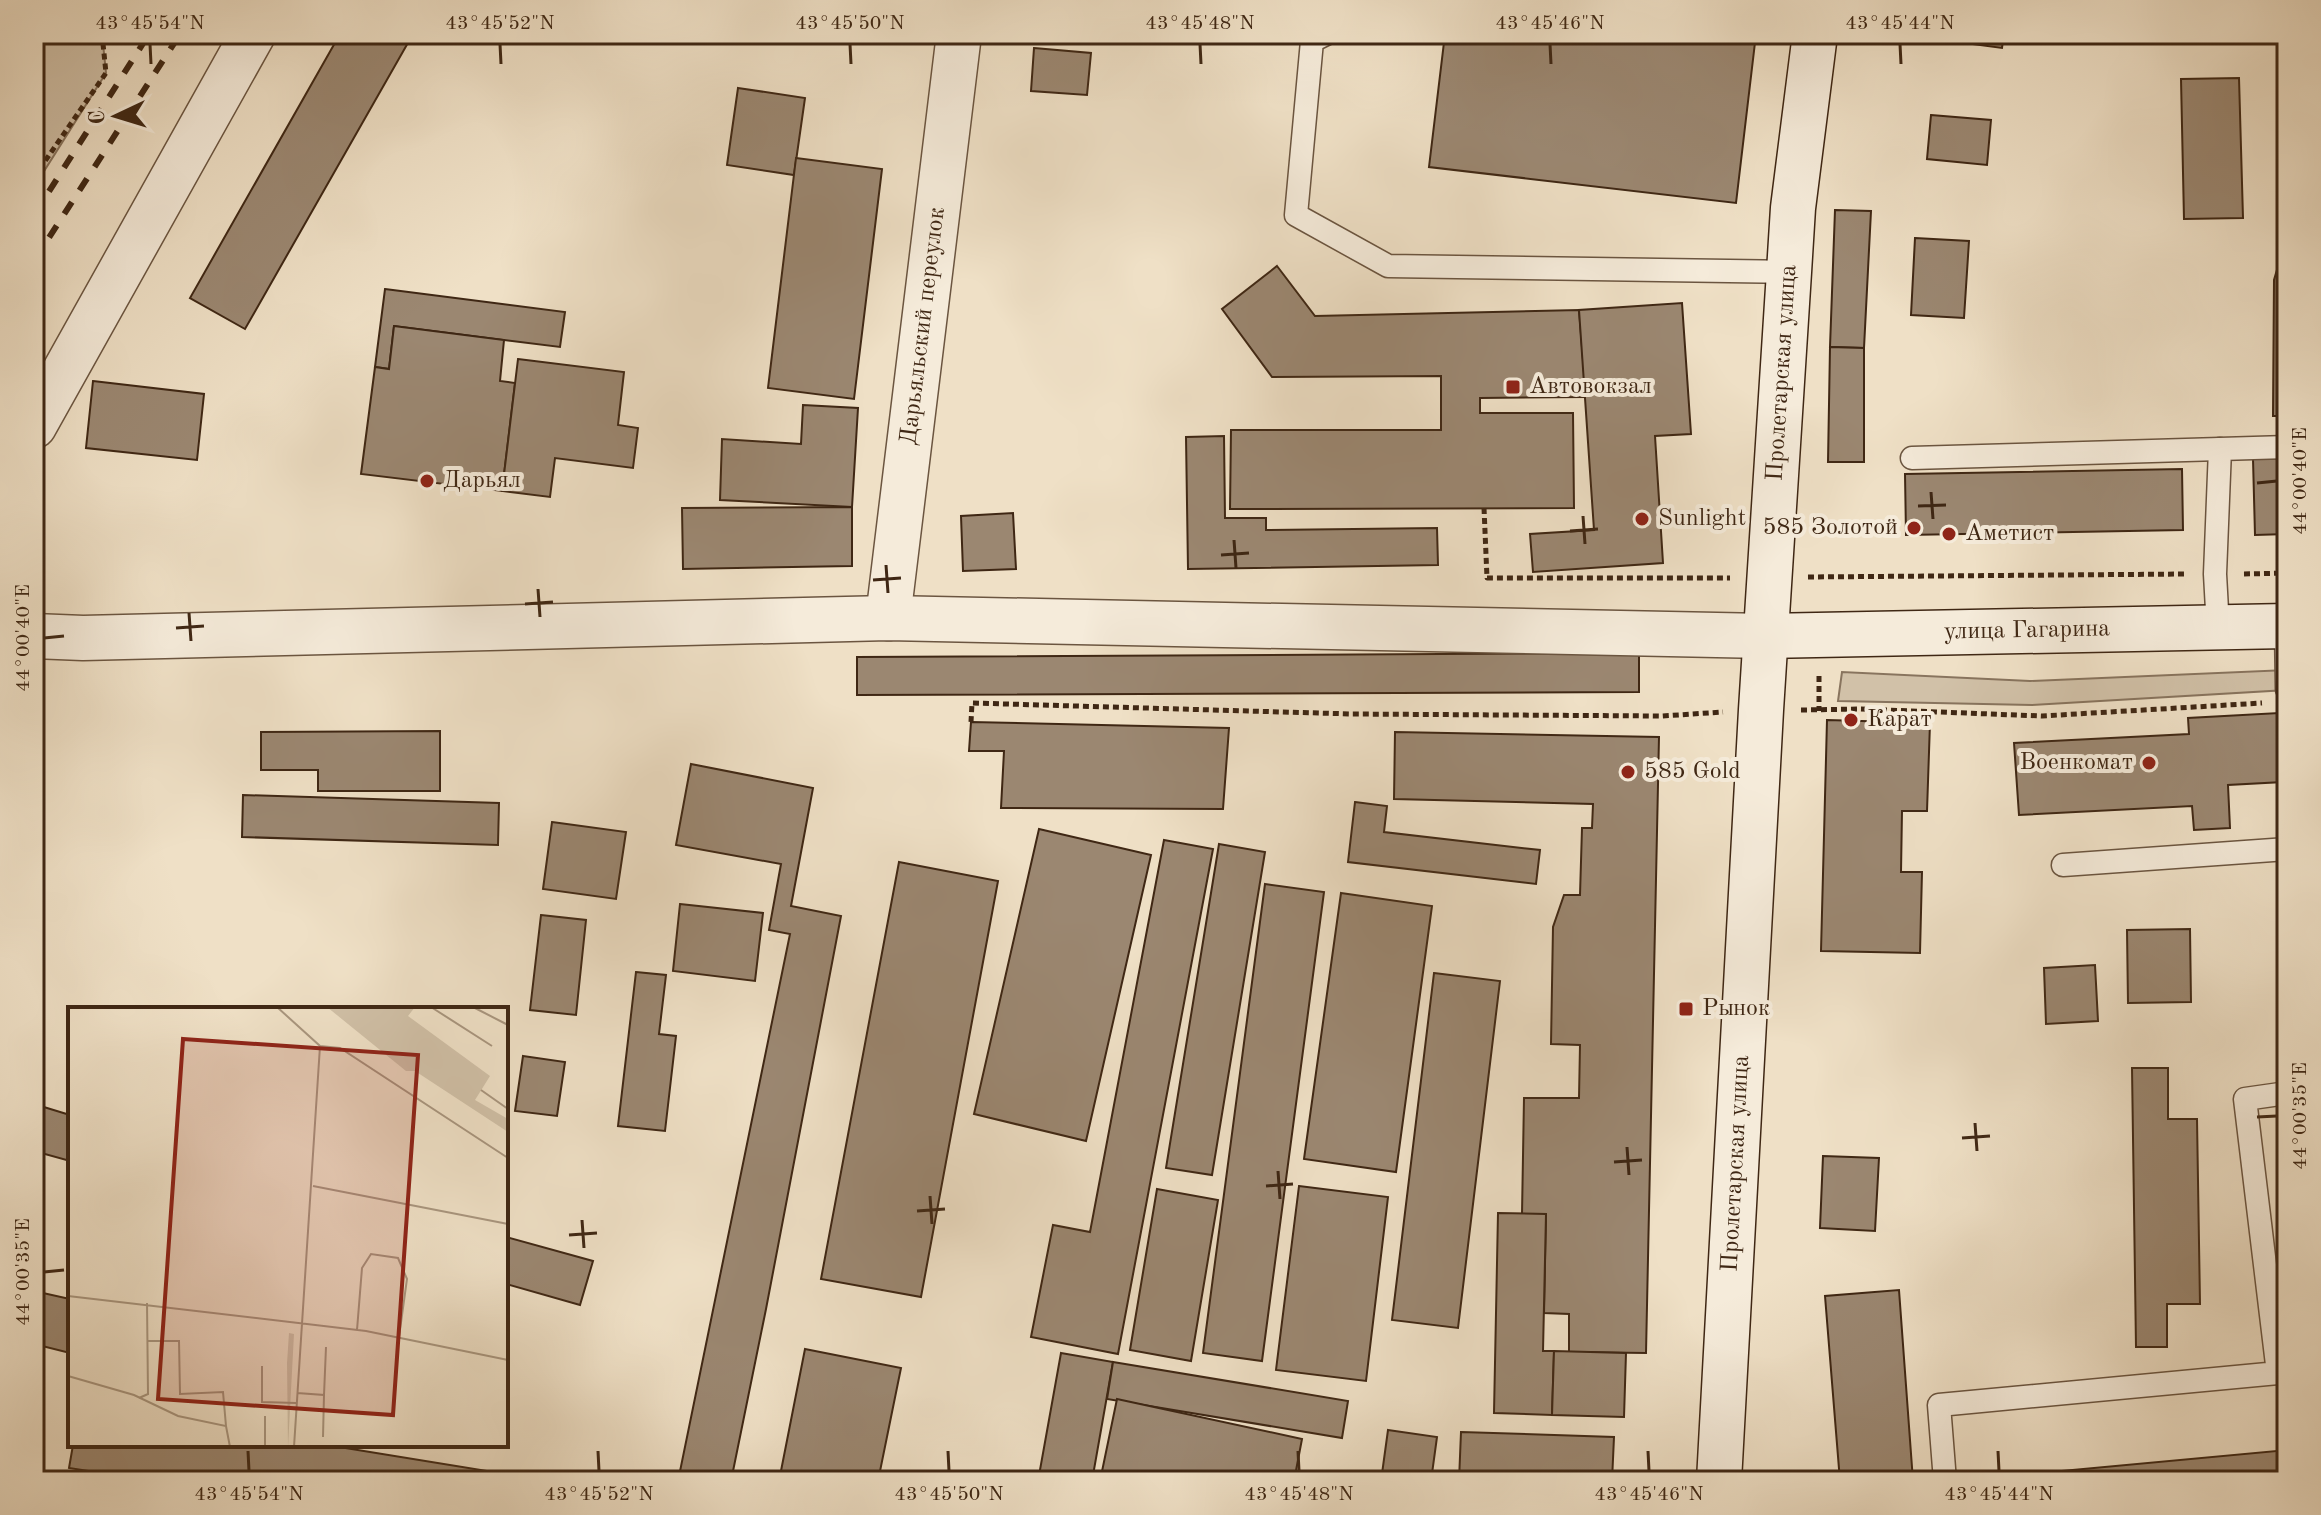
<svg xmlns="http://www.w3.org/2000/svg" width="2321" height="1515" font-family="'Old Standard TT',serif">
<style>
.green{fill:#d1c1a8;stroke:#88745e;stroke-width:2}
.building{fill:#9b8771;stroke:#3f2714;stroke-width:2}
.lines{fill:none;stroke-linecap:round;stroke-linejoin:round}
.lane-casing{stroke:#6b5540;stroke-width:25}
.street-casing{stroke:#6b5540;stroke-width:47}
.secondary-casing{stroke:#3f2714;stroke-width:47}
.path{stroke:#3f2714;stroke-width:5;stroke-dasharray:6 4;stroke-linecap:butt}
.lane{stroke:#f5ebda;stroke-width:22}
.street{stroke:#f5ebda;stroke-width:44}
.secondary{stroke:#f5ebda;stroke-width:44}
.rail{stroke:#3f2714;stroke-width:6;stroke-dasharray:14 14;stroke-linecap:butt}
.ticks{fill:none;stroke:#3f2714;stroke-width:3}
.poi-dot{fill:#8f2418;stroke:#f5ebda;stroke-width:3}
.labels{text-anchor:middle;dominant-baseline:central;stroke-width:8;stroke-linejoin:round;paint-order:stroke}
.street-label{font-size:24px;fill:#3f2714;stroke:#f5ebda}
.poi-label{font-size:24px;fill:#3f2714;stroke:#f5ebda;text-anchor:start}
.inset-road{fill:none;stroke:#a9967f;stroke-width:2}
.view{fill:#8f2418;fill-opacity:0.15;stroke:#8f2418;stroke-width:4}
.inset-edge{fill:none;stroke:#3f2714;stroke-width:4}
.neatline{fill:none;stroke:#3f2714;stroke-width:3}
.ticks-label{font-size:20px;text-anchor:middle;fill:#3f2714}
</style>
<rect width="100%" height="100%" fill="#efe0c6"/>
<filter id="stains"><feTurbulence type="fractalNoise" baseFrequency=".0025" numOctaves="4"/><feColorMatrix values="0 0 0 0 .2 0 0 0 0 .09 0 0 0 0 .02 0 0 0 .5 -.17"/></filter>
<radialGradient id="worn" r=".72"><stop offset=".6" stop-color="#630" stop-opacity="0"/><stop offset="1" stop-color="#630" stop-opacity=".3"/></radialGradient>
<g class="green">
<polygon points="34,34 102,34 106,73 34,187"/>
<polygon points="2287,670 2287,690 2032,705 1838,701 1842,672 2030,681"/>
</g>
<g class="building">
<polygon points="340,34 413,34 245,329 190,298"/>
<polygon points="1445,34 1756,34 1736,203 1429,167"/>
<polygon points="1935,34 2004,34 2002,48 1934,39"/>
<polygon points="1034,48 1091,53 1087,95 1031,91"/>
<polygon points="2239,78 2243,218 2184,219 2181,79"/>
<polygon points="738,88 805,98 794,175 727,165"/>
<polygon points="1931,115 1991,120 1987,165 1927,159"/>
<polygon points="796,158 882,169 854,399 768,388"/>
<polygon points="1835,210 1871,211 1864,348 1830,347"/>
<polygon points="2287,236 2287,416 2273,416 2274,280"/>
<polygon points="1915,238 1969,241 1964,318 1911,315"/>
<polygon points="1277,266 1315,316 1579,310 1586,397 1480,398 1480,413 1573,413 1574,508 1230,509 1231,430 1441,430 1441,376 1272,377 1222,309"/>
<polygon points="385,289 565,312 560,347 394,326 389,369 375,367"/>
<polygon points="1682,303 1691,434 1655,436 1663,563 1533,572 1530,534 1594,530 1579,310"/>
<polygon points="394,326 504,340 500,381 515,383 502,491 361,474 375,367 389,369"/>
<polygon points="1830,347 1864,348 1864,462 1828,462"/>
<polygon points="518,359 624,372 618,425 638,428 633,468 555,458 550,497 502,491"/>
<polygon points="93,381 204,394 197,460 86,448"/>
<polygon points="803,405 858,408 852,507 720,500 722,439 801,444"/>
<polygon points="1224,436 1225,518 1266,518 1266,530 1437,528 1438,565 1188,569 1186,437"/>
<polygon points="2287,458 2287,534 2255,535 2253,459"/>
<polygon points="2182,469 2183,530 1906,535 1905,474"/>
<polygon points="852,507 852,566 683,569 682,508"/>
<polygon points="1013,513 1016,569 963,571 961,516"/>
<polygon points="1639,653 1639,692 857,695 857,657"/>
<polygon points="2279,713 2283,782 2228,785 2230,828 2194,830 2192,806 2019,815 2014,743 2189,734 2188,718"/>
<polygon points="1827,720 1930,723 1927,811 1902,811 1901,872 1922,872 1920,953 1821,951"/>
<polygon points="971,722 1229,728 1223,809 1001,808 1004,751 969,751"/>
<polygon points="440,731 440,791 318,791 318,770 261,770 261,732"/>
<polygon points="1395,732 1659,737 1646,1353 1569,1352 1569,1314 1544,1313 1546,1214 1522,1214 1524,1098 1579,1098 1580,1045 1551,1044 1553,927 1564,895 1580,895 1582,828 1592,828 1593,804 1394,799"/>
<polygon points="691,764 813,788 791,906 841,916 766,1309 731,1481 678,1481 790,934 769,930 781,864 676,845"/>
<polygon points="243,795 499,803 498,845 242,837"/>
<polygon points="1355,802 1387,806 1384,832 1540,850 1536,884 1348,862"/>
<polygon points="552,822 626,832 616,899 543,889"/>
<polygon points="1039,829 1151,855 1086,1141 974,1114"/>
<polygon points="1164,840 1213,849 1118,1354 1031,1337 1053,1225 1090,1232"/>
<polygon points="1219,844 1265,852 1212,1175 1166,1168"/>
<polygon points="899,862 998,881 921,1297 821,1279"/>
<polygon points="1265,884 1324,892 1262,1361 1203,1353"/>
<polygon points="1341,893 1432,906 1396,1172 1304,1159"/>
<polygon points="680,904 763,913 755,981 673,971"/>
<polygon points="541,915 586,920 576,1015 530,1010"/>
<polygon points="2190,929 2191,1002 2128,1003 2127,930"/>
<polygon points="2095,965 2098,1021 2046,1024 2044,968"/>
<polygon points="636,972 666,975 659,1034 676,1036 665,1131 618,1126"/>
<polygon points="1434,973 1500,981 1458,1328 1392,1320"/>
<polygon points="523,1056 565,1062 557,1116 515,1111"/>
<polygon points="2132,1068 2168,1068 2168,1119 2197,1119 2200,1304 2167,1304 2167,1347 2136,1347"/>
<polygon points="34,1104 70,1115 70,1161 34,1151"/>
<polygon points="1823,1156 1879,1158 1875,1231 1820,1228"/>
<polygon points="1299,1186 1388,1197 1366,1381 1276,1370"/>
<polygon points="1157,1189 1218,1200 1191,1361 1130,1350"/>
<polygon points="1498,1213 1546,1214 1543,1351 1554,1351 1552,1415 1494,1413"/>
<polygon points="506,1237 593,1261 580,1305 506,1284"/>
<polygon points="1899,1290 1913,1481 1840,1481 1825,1296"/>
<polygon points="34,1291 70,1299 70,1353 34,1344"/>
<polygon points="805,1349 901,1368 878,1481 779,1481"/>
<polygon points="1554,1351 1626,1353 1624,1417 1552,1415"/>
<polygon points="1061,1353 1113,1362 1092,1481 1038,1481"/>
<polygon points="1113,1362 1348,1401 1342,1438 1107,1399"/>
<polygon points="1117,1399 1302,1439 1294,1481 1100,1481"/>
<polygon points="1388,1430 1437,1437 1431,1481 1381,1481"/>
<polygon points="1461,1432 1614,1437 1612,1481 1459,1481"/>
<polygon points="73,1445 327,1445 549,1481 153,1481 69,1468"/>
<polygon points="2287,1450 2287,1481 1978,1481 1977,1479"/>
</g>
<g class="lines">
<g class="lane-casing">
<g id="lane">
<polyline points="1326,34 1312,41 1296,215 1388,266 1789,272"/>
<polyline points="1912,458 2220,449"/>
<polyline points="2286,626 2287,689"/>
<polyline points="2218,628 2215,574 2220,449 2287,447"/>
<polyline points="2063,865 2287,849"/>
<polyline points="1945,1481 1939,1405 2278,1373 2245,1099 2287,1093"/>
</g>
</g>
<g class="street-casing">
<g id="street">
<polyline points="34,426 253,34"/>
<path id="s1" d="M888,618L959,34"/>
<polyline points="34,636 83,638 888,618 1765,636"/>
</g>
</g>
<g class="secondary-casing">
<g id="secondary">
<path id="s2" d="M1765,636L2287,626"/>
<path id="s3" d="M1719,1481L1761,710L1789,272L1793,208L1815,34"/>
</g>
</g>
<g class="path">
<polyline points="34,177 106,73 102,34"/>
<polyline points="1484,508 1487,578 1730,578"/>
<polyline points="2244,574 2287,573"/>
<polyline points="1808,577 2186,574"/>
<polyline points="1819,676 1819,711"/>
<polyline points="1801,710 1861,709 2042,716 2262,703"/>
<polyline points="971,722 972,703 1352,714 1662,716 1723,712"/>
</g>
<use href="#lane" class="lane"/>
<use href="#street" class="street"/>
<use href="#secondary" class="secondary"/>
<g class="rail">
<polyline points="34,215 149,34"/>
<polyline points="34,261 180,34"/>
</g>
</g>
<path class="ticks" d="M150,44L151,64M500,44L501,64M850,44L851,64M1200,44L1201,64M1550,44L1551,64M1900,44L1901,64M2257,483L2277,481M1931,492L1933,519M1918,506L1946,505M1583,516L1585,544M1570,531L1598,529M1234,540L1236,568M1221,555L1249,553M886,565L888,593M873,580L901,578M538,589L540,617M525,604L553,602M189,613L191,641M176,628L204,626M44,638L64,636M2257,1117L2277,1116M1975,1123L1977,1151M1962,1138L1990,1136M1627,1147L1629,1175M1614,1162L1642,1160M1278,1171L1280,1199M1266,1186L1293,1184M930,1196L932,1224M917,1211L945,1209M582,1220L584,1248M569,1235L597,1233M44,1272L64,1270M248,1451L249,1471M598,1451L599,1471M948,1451L949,1471M1298,1451L1299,1471M1648,1451L1649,1471M1998,1451L1999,1471"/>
<g class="poi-dot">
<rect x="1505" y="379" width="16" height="16" rx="4"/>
<circle cx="427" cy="481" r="8"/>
<circle cx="1642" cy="519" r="8"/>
<circle cx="1914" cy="528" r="8"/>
<circle cx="1949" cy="534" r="8"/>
<circle cx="1851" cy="720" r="8"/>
<circle cx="2149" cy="763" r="8"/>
<circle cx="1628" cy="772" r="8"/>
<rect x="1678" y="1001" width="16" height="16" rx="4"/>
</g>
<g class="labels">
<g class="street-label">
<text stroke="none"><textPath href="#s1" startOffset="294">Дарьяльский переулок</textPath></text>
<text stroke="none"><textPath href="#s3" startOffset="1110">Пролетарская улица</textPath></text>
<text stroke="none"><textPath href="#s2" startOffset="262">улица Гагарина</textPath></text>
<text stroke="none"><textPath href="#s3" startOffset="318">Пролетарская улица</textPath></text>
</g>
<g class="poi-label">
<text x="1529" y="387">Автовокзал</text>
<text x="443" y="481">Дарьял</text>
<text x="1658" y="519">Sunlight</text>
<text x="1898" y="528" text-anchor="end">585 Золотой</text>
<text x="1965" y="534">Аметист</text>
<text x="1867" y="720">Карат</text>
<text x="2133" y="763" text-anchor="end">Военкомат</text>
<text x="1644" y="772">585 Gold</text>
<text x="1702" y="1009">Рынок</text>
</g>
</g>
<g transform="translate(68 1007)">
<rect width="440" height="440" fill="#efe0c6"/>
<path d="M259,0H347L340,9L422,69L407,93L440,112V125L347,64H338ZM221,326L226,327L220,440L219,356Z" fill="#d1c1a8"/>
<path class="inset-road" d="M209,0L252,39L226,440M363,0L424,39M405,0L440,18M252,39L272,41L440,151M413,83L440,102M245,179L440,217M0,289L298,324L440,353M289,323L294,261L303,247L330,251L339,272L331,330M79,334H111L112,387L155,385L158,419M194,359V395L228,396M0,369L66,388L110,409L158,419L162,440M229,386L256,388L255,430M256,388L258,340M71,391L80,387L79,296M197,409V440"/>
<path class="view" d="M115,32L350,48L325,408L90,392Z"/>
<rect width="440" height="440" class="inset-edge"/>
</g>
<rect width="2321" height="1515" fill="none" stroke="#efe0c6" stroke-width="88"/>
<g transform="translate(116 116) rotate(266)" stroke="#f5ebda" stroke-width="6" paint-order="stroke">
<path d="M0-6L14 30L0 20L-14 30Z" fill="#3f2714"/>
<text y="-12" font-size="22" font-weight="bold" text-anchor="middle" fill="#3f2714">С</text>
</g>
<rect x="44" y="44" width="2233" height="1427" class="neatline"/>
<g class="ticks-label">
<text x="150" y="29">43°45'54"N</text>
<text x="500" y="29">43°45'52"N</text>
<text x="850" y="29">43°45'50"N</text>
<text x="1200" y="29">43°45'48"N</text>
<text x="1550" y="29">43°45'46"N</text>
<text x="1900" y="29">43°45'44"N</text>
<text transform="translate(2299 481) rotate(-90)" y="7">44°00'40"E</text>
<text transform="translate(22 638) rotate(-90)" y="7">44°00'40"E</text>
<text transform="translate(2299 1116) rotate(-90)" y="7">44°00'35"E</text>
<text transform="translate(22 1272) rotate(-90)" y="7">44°00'35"E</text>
<text x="249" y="1500">43°45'54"N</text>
<text x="599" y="1500">43°45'52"N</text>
<text x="949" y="1500">43°45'50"N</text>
<text x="1299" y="1500">43°45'48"N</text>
<text x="1649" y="1500">43°45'46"N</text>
<text x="1999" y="1500">43°45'44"N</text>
</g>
<rect width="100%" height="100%" filter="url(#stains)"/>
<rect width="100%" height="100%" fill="url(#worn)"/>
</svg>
